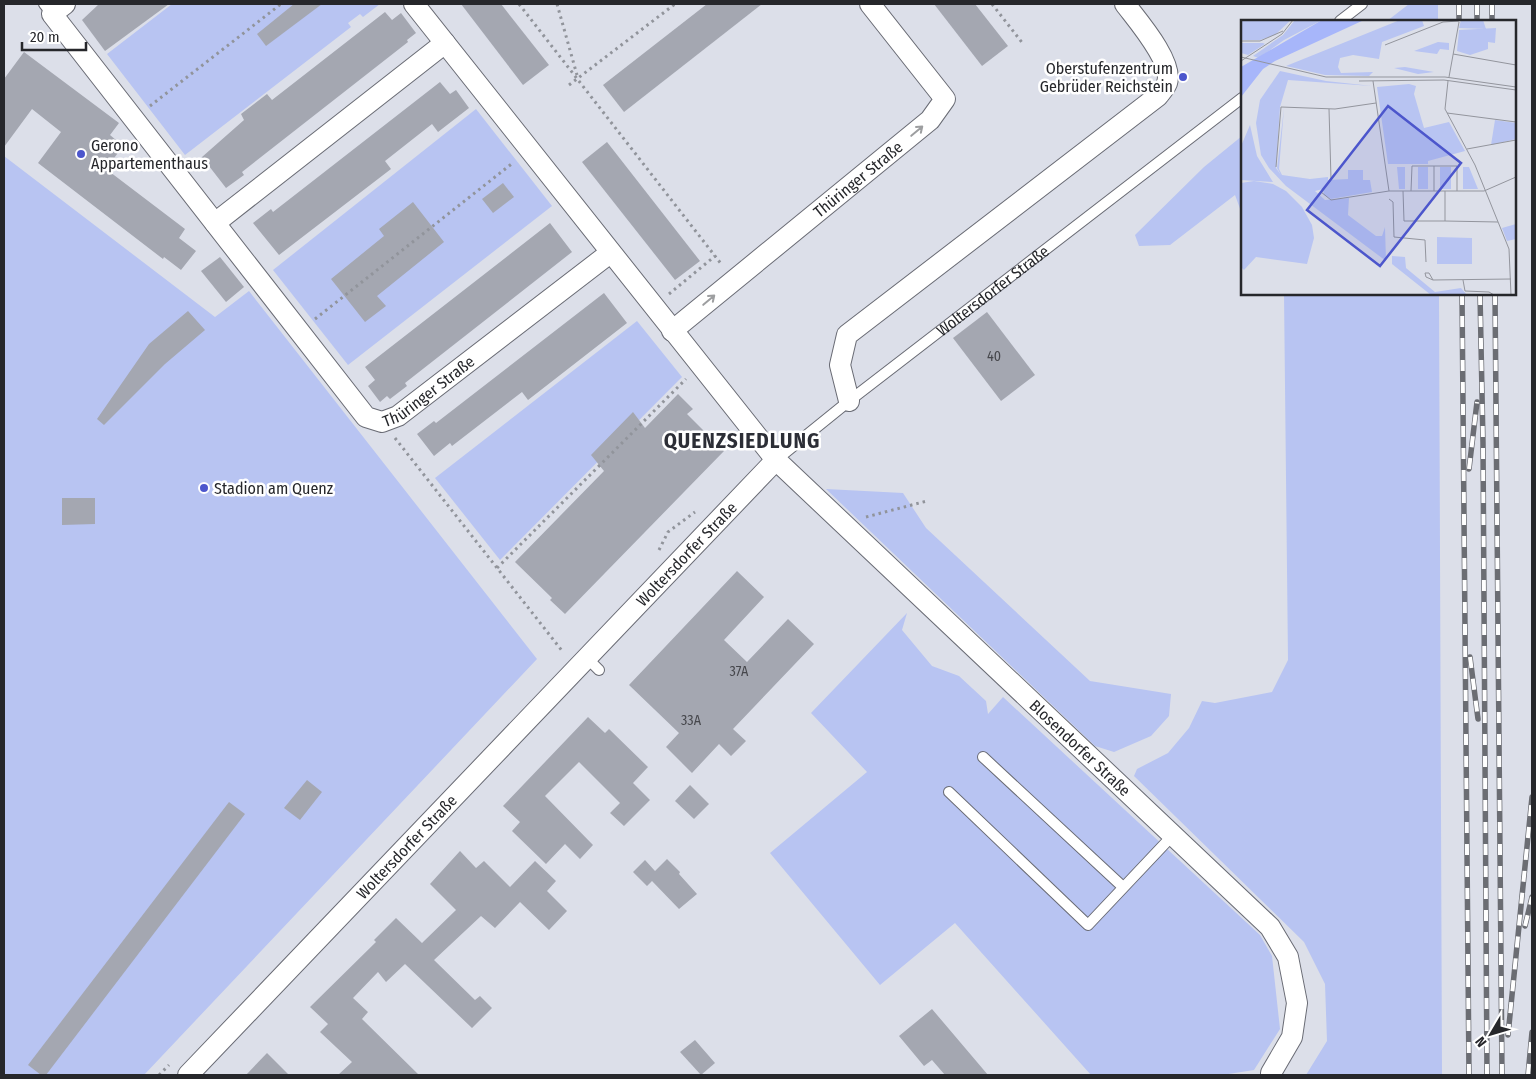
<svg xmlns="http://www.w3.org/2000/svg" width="1536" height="1079" font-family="'Fira Sans Condensed',sans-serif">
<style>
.green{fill:#b8c4f2}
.building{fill:#a4a7b1}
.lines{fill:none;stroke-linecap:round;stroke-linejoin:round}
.lane-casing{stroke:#696b74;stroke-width:12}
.street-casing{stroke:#696b74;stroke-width:22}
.path{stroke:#91949b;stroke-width:3;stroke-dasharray:2.5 4;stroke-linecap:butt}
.lane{stroke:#fff;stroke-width:10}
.street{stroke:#fff;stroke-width:20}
.rail-casing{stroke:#6b6d73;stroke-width:5.5}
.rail{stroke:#fff;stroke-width:4;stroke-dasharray:11;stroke-linecap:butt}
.oneway{stroke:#9d9ea0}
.poi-dot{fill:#4c56cc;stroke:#fff;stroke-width:2}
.labels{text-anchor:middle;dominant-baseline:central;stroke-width:5;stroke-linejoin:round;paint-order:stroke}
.number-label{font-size:14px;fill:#46474c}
.poi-label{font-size:16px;fill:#26272b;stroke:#fff;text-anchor:start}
.street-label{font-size:16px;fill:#26272b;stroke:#fff}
.district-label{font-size:21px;font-weight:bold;letter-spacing:1px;fill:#2c2e36;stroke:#fff}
.inset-road{fill:none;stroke:#93959d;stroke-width:1}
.view{fill:#4c56cc;fill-opacity:0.15;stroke:#4c56cc;stroke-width:2.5}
.inset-edge{fill:none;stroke:#26272b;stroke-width:2.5}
</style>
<rect width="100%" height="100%" fill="#dcdfe9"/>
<g class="green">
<polygon points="172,4 380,4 363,17 360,14 348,23 351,27 185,155 107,54"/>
<polygon points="1409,4 1438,4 1438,21 1387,21"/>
<polygon points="476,109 552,206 348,365 273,270"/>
<polygon points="1242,136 1242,214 1235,195 1170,245 1139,246 1135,235 1204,167"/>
<polygon points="4,156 215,317 249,291 537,659 144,1075 4,1075"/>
<polygon points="1284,294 1439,294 1442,1075 1306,1075 1327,1041 1325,984 1304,942 1134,776 1137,769 1168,753 1189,728 1202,701 1215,703 1272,692 1288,660"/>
<polygon points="637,321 682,377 500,560 435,478"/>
<polygon points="826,489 903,493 926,528 1090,681 1171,694 1169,716 1151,736 1114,752 1095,746"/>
<polygon points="907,613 902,630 932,666 959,676 986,701 988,714 1003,697 1260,935 1272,956 1280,1029 1254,1070 1222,1075 1091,1075 955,923 880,985 770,853 867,772 811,713"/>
</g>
<g class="building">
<polygon points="99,4 169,4 105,51 82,20"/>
<polygon points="294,4 322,4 266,46 257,34"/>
<polygon points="461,4 501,4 549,65 523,85"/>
<polygon points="707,4 762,4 624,112 603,85"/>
<polygon points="934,4 975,4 1008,46 982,66"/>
<polygon points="385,12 392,20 401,13 416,33 407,40 408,42 242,172 244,175 226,188 202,157 244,120 241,114 267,94 272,100"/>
<polygon points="24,52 119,123 110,135 123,146 106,169 185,229 179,238 196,251 181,270 164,257 163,259 38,163 61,132 32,109 4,147 4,79"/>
<polygon points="440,82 450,94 456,90 469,108 438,132 432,124 385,161 391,169 279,255 253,223 271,209 273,212"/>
<polygon points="607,142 700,261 675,280 582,162"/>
<polygon points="503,183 514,197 493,213 482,199"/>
<polygon points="413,202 444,242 377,296 386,306 365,322 331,279 384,236 379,229"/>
<polygon points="550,223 572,252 405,383 407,386 390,399 387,396 380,402 368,386 375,380 365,367"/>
<polygon points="220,257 244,287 226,302 201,271"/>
<polygon points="604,293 627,323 528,400 522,392 452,446 450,443 434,456 417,434 434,421 436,423"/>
<polygon points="188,311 205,330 165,364 104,425 97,419 149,344"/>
<polygon points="987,312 1035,375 1001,401 953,338"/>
<polygon points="678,394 693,409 687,414 724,451 565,614 550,600 552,598 515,562 604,471 591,455 633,412 645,428"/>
<polygon points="62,498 95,498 95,524 62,525"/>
<polygon points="737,571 764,597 724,640 747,662 788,619 814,644 733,729 746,741 731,756 719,744 692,773 666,747 679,733 629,685"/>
<polygon points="588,717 605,733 609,729 648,767 633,783 650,800 624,826 610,813 620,803 579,762 545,796 593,845 580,859 565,844 546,864 512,831 520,822 503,806"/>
<polygon points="307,780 322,792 300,820 284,808"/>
<polygon points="690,785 709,804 694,819 675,801"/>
<polygon points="229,802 245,814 46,1075 41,1075 28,1065"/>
<polygon points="460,851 476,868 484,861 510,887 535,861 556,881 547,891 567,911 549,930 520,902 495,928 481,916 434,960 475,1000 480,996 492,1008 472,1028 405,964 386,982 378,972 353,998 368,1012 362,1019 419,1075 338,1075 352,1062 320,1032 328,1024 310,1007 376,942 374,940 396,918 422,943 456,910 430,884"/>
<polygon points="667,859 680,872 679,874 697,894 679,909 652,881 647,886 633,872 645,860 655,871"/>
<polygon points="932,1009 988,1075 945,1075 932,1060 924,1066 899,1036"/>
<polygon points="695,1040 715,1063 701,1075 680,1052"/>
<polygon points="267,1053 289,1075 246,1075"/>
</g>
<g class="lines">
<g class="lane-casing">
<g id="lane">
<polyline points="44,4 52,14"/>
<polyline points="1340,21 1362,4"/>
<path id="s1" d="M776,460L849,401L1242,98"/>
<polyline points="586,657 599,670"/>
<polyline points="983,757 1123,887"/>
<polyline points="949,792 1088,925 1173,835"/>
</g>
</g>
<g class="street-casing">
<g id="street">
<path id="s2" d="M65,4L52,14L366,417L382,422L398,416L610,253"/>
<path id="s3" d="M414,4L776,460L1270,927L1288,957L1297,1003L1292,1037L1271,1073"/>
<polyline points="215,223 445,43"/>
<path id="s4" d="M672,331L930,120L945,99L870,4"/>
<path d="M849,401L840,365L847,335L1158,96C1160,93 1165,88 1167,83C1174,62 1137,20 1125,4"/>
<path id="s5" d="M188,1075L776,460"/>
</g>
</g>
<g class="path">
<polyline points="519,4 722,265"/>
<polyline points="557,4 577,75"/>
<polyline points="992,4 1024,45"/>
<polyline points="569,85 675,4"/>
<polyline points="150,106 281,4"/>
<polyline points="669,294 715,256"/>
<polyline points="315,319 514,162"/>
<polyline points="395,438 563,652"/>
<polyline points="866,517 927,501"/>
<polyline points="659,550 668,532 695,512"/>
<polyline points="497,568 686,379"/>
<polyline points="159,1075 169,1065"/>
</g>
<use href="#lane" class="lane"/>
<use href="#street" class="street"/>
<g class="rail-casing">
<g id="rail">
<polyline points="1459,4 1459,21"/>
<polyline points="1477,4 1477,21"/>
<polyline points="1492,4 1492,21"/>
<polyline points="1462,294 1469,1075"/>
<polyline points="1480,294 1483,443 1487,1075"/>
<polyline points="1495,294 1502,1075"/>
<polyline points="1469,469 1477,402"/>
<polyline points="1470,657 1478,719"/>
<polyline points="1525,926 1532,897"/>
<polyline points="1508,1035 1532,797"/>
<polyline points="1528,1075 1532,1032"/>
</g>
</g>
<use href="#rail" class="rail"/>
</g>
<defs><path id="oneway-shaft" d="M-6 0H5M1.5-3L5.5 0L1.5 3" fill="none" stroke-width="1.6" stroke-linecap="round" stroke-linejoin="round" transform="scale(1.25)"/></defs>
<g class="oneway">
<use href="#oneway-shaft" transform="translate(917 131) rotate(-40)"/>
<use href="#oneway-shaft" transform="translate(709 300) rotate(-40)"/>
</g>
<g class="poi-dot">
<circle cx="1183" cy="77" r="5"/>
<circle cx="81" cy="154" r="5"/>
<circle cx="204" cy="488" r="5"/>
</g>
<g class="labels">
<g class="number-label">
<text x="994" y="356">40</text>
<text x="739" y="671">37A</text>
<text x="691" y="720">33A</text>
</g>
<g class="poi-label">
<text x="1173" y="68" text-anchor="end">Oberstufenzentrum<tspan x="1173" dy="18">Gebrüder Reichstein</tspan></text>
<text x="91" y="145">Gerono<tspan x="91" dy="18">Appartementhaus</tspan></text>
<text x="214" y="488">Stadion am Quenz</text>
</g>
<g class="street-label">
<text stroke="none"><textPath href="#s4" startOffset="240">Thüringer Straße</textPath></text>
<text stroke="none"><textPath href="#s1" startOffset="275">Woltersdorfer Straße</textPath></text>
<text stroke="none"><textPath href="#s2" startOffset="600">Thüringer Straße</textPath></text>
<text stroke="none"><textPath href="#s5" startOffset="721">Woltersdorfer Straße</textPath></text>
<text stroke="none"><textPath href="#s3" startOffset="1001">Blosendorfer Straße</textPath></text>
<text stroke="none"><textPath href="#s5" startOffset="316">Woltersdorfer Straße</textPath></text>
</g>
<g class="district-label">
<text x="742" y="441">QUENZSIEDLUNG</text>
</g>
</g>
<g transform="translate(1241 20)">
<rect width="275" height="275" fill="#dcdfe9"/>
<path d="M0,0H50L34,15L19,20H0ZM54,0H81L43,20L18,38L12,36L42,15ZM159,0H181L183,6L141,22L138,39L112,35L99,38L97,47L100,53L132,52L128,56L84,55L45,46ZM220,0H242L245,9L218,8ZM255,8L254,23L247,22V29L229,35L216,31L218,10ZM197,22L208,23V30L199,29L196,34L173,31ZM0,23H22L24,24L7,35L0,33ZM164,47L193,52L177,54L153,48ZM39,51L85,61L131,66L47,60L39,87L35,148L40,155L36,148L43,88L38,149L41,155L69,159L87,157V160L107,159V150H122V160H129L131,172L90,179L83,175L82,169L74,171L84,180L108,178L107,195L135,216H141L144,207L145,241L45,166L28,148L20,135L15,103L19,80ZM168,64L175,66L173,74L183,108L208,102L224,131L187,141V144H147L136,67ZM254,100L275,103V119L250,125ZM9,105L16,136L32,162L0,160V126ZM156,147H164V169H158ZM177,147H187V169H177ZM199,147H210V169H199ZM222,147H228L237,169H222ZM13,161L32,164L45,171L61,187L71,205L73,218L66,244L15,237L3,250L0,247V163ZM275,204V219L266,221L261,208ZM196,217L231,218V244H196ZM151,236L164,237L165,248L194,272L220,268L226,275H190L151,244Z" fill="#b8c4f2"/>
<path d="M81,0H123L34,41L22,49L0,77V47Z" fill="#a7b6fa"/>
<path class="inset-road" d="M0,21H19L42,11M144,25L202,2L218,1M212,34L275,45M0,37L85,57H204L275,67M0,41L41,14L52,0M208,57L218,2M118,61L203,60L275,70M132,61L148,171M207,61L204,89L234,145L268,229L270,275M88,89L90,159M206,93L275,102M226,129L275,120M193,146V171M35,147L40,87L94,89L135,83M162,171L163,201H204V171M170,171L171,146H216V171M80,172L90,180L148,171H243L275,157M148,179L152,182L153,217L184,220L185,242M204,201L257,202M184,253H188L192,260L185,257ZM192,260L270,259M222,260L224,271L248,272L253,275"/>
<path class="view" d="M147,86L220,143L139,246L66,190Z"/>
<rect width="275" height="275" class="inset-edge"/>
</g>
<rect width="1536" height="1079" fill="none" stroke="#26272b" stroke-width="10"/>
<g transform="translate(1491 1034) rotate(232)" stroke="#ffffff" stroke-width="4" paint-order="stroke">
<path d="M0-4L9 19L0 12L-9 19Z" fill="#26272b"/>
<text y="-8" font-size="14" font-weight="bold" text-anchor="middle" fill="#26272b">N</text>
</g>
<path d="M22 42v8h64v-8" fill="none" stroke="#26272b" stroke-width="2.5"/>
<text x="30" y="42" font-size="15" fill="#26272b" stroke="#ffffff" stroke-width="4" paint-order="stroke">20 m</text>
</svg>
